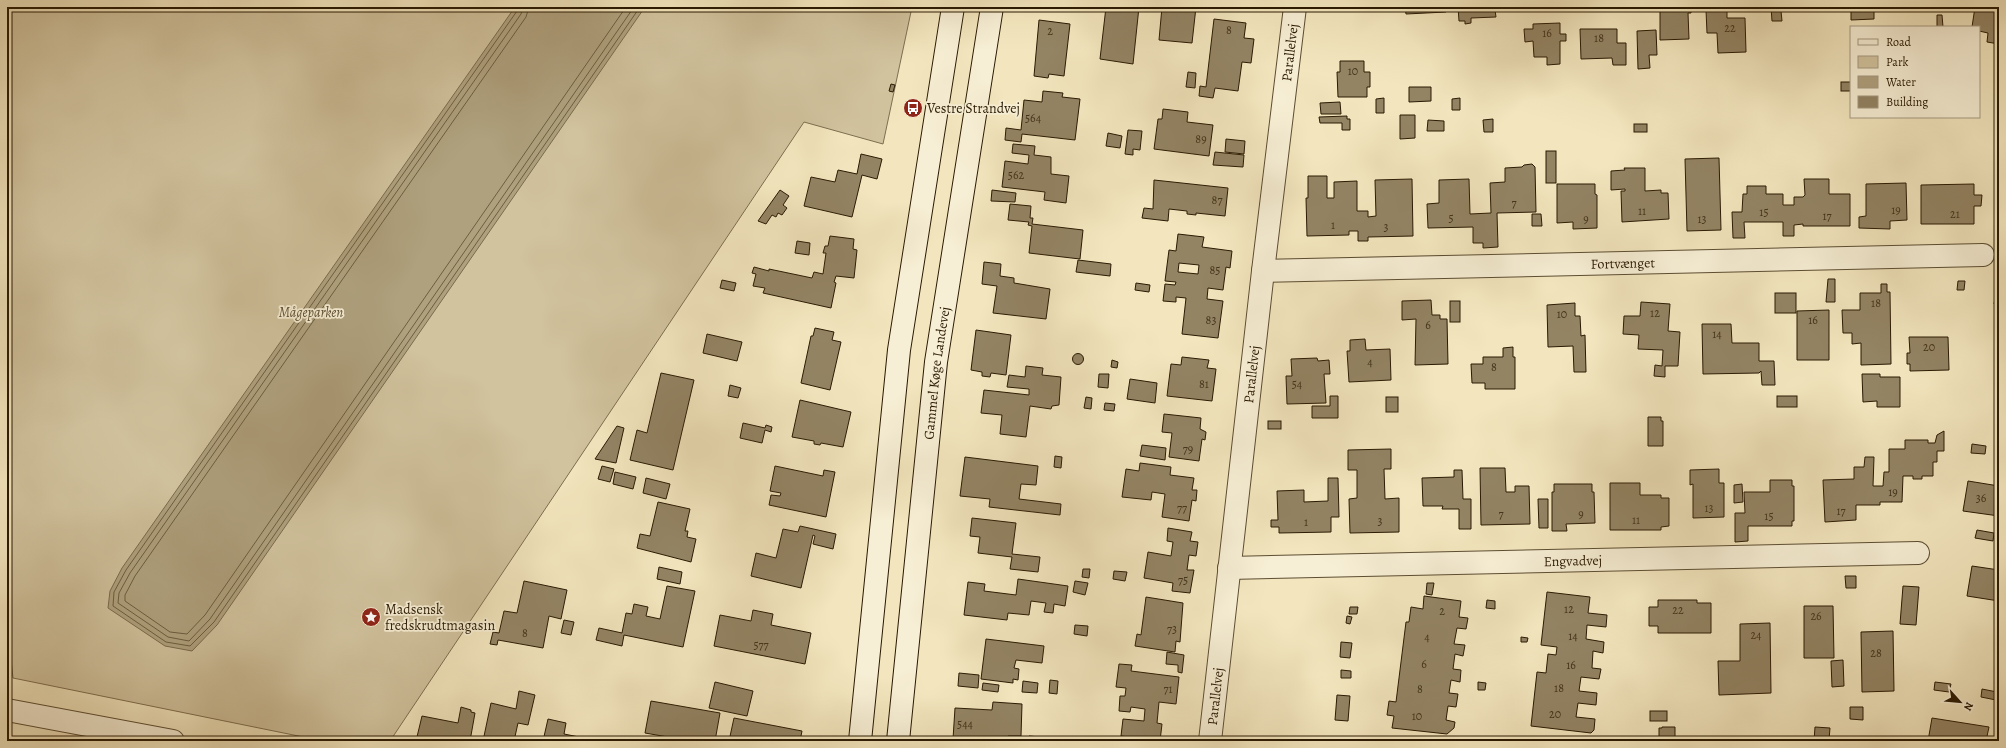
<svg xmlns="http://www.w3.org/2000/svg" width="2006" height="748" font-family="Alegreya,serif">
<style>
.green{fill:#d1c39e;stroke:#7e6e50}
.water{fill:#afa17e;stroke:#7a6b4d}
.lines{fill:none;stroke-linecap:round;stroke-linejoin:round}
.shore{stroke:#6c5e40;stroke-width:1}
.building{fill:#938464;stroke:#2a1a03;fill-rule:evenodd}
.minor-casing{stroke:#5c4d32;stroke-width:24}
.secondary-casing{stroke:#2a1a03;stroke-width:24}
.minor{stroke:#f7efd5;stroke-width:22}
.secondary{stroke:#f7efd5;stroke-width:22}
.labels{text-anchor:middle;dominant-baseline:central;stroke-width:3.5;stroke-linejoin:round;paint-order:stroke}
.number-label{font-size:12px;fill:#44341b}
.street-label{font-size:14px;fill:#2a1a03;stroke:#f7efd5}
.poi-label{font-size:14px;fill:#2a1a03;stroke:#f7efd5;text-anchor:start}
.park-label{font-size:14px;font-style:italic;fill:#5c4d32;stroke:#f7efd5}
</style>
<rect width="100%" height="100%" fill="#f3e6be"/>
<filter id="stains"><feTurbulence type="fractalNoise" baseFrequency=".005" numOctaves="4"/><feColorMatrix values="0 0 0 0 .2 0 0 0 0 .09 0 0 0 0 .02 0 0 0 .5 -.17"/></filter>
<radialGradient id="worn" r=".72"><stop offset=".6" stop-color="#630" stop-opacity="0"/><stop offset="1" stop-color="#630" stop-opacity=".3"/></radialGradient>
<polygon class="green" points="7,7 912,7 883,144 804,122 390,741 323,741 13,678 7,622"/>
<polygon class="water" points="515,7 645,7 217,625 192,651 165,646 108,608 110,591 122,568"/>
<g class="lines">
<g class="shore">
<polyline points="518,7 517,11 126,570 114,592 113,606 166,642 190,646 214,622 640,7"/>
<polyline points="523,7 521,14 130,573 119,593 118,603 168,637 189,641 210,619 634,7"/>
<polyline points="529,7 526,17 135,576 125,595 125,601 170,632 187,634 205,615 626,7"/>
</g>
</g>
<g class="building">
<polygon points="1065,7 1085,7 1085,10"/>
<polygon points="1106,7 1139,7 1133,64 1100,59"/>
<polygon points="1162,7 1196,7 1192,43 1159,40"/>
<polygon points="1207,7 1224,7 1224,9"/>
<polygon points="1405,7 1446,7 1446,12 1406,14"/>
<polygon points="1458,7 1500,7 1500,10 1495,10 1496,17 1471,18 1471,23 1465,24 1465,21 1459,21"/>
<polygon points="1660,7 1691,7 1691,13 1688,13 1689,39 1660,40"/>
<polygon points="1771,7 1812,7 1812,10 1781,11 1782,21 1772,21"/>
<polygon points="1829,7 1874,7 1874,19 1851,20 1851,9 1829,9"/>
<polygon points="1975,7 1999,7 1999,44 1987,42 1988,33 1979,31 1979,27 1972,27"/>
<polygon points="1727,9 1727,18 1745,18 1746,52 1718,53 1717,33 1707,33 1706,10"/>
<polygon points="1937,15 1942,15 1943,27 1937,27"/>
<polygon points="1214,19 1246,23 1244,38 1254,39 1251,63 1242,62 1238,91 1215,88 1213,98 1199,96 1200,86 1206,87"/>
<polygon points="1039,20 1070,24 1064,76 1049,74 1048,78 1034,76"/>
<polygon points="1560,23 1560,34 1566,34 1566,41 1560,41 1560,64 1547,65 1547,57 1534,57 1533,41 1525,42 1524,29 1533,29 1533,24"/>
<polygon points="1580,29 1617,29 1617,43 1626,43 1626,65 1613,65 1612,58 1581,59"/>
<polygon points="1656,30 1657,55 1649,55 1650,68 1638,69 1637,31"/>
<polygon points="1340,61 1364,61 1364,72 1370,72 1370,87 1367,87 1367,97 1338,97 1337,72 1340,72"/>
<polygon points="1188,72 1196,73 1195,88 1186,87"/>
<rect x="1841" y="82" width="10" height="9"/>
<polygon points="891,84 895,85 893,92 889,91"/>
<polygon points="1409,87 1431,87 1431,101 1409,102"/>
<polygon points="1043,91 1063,93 1062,97 1080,99 1075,140 1022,134 1021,142 1005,140 1006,128 1021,130 1024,100 1042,102"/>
<polygon points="1384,98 1384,113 1376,113 1376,99"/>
<polygon points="1460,98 1460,110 1452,110 1452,99"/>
<polygon points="1340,102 1341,114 1321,114 1320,103"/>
<polygon points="1163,109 1188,112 1187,122 1213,125 1209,156 1154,149 1158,119 1162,119"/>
<polygon points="1400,115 1415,115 1415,138 1400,139"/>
<polygon points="1347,116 1347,119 1350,119 1350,130 1342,130 1342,123 1320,123 1319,117"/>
<polygon points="1493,119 1493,132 1484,132 1483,120"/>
<polygon points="1428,120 1444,121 1444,131 1427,131"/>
<rect x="1634" y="124" width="13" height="8"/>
<polygon points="1128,130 1142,131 1140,150 1133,149 1133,155 1125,154"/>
<polygon points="1108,133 1122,136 1120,148 1106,146"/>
<polygon points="1226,139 1245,141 1244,154 1225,152"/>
<polygon points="1013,144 1035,146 1034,155 1051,157 1051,174 1069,176 1066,203 1044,200 1045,192 1002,187 1005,161 1028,164 1029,155 1012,153"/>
<rect x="1546" y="151" width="10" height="32"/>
<polygon points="1215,152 1244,155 1243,167 1213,165"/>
<polygon points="861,154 882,159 877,179 862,175 852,217 804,206 811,177 835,182 838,170 857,174"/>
<polygon points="1719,158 1721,230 1687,231 1685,159"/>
<polygon points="1532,164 1535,167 1536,212 1497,213 1498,247 1483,248 1483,243 1473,243 1473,227 1428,228 1427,204 1439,203 1439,180 1469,179 1470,214 1491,213 1490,183 1505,182 1505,168 1522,167 1524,165"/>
<polygon points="1624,168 1645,168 1645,191 1661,190 1661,193 1668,193 1669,219 1622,222 1621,191 1625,191 1625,189 1611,190 1611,171 1625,170"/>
<polygon points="1308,176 1327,176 1327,198 1334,198 1334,182 1357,181 1357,211 1368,211 1368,217 1376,216 1375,180 1412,179 1413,236 1368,237 1368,241 1358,241 1358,231 1349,231 1349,235 1307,236 1306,198 1308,198"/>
<polygon points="1804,179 1829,179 1829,194 1850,194 1850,226 1803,226 1803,224 1794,225 1794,236 1783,236 1783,222 1744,222 1745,238 1733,238 1732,212 1742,212 1743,194 1747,194 1747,186 1766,186 1766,194 1783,194 1783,205 1794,205 1794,197 1803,197 1805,195"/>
<polygon points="1154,180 1228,188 1225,216 1196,213 1196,215 1187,214 1187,211 1169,209 1168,221 1142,218 1144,208 1153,209"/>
<polygon points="1906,183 1907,220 1890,221 1890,229 1859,228 1859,217 1866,216 1866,184"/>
<polygon points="1557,184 1595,184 1595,194 1597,195 1597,228 1573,229 1573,222 1557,223"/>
<polygon points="1974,184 1974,195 1982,195 1981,206 1974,206 1974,224 1921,224 1921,185"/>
<polygon points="780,190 789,196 783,205 787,208 782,215 778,213 776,217 772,215 766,224 758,221"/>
<polygon points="992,190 1016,193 1015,202 991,201"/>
<polygon points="1010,204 1031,206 1030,218 1033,218 1032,224 1083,230 1080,259 1029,253 1032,226 1028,225 1029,222 1008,220"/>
<polygon points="1532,214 1541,214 1542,226 1532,226"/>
<path d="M1178,234L1204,237L1202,247L1232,251L1230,268L1226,267L1223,290L1208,288L1207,299L1223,301L1218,338L1182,334L1186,298L1176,297V302L1163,301L1165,284L1175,285L1176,282L1165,281L1169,250L1176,251ZM1179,263L1199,265L1198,274L1178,272Z"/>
<polygon points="830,236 854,239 853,249 857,250 854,278 836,276 834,282 836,283 831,308 763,293 765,288 753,286 756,274 752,273 754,267 769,271 769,269 812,278 814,272 823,274 826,253 823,253 825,246 828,246"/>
<polygon points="797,241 810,243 809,255 795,253"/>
<polygon points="1078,260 1111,264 1110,276 1076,272"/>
<polygon points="984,262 1001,264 1000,276 1014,278 1014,283 1050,289 1046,319 993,313 997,286 982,284"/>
<polygon points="1999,275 1999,304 1994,304"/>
<polygon points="1828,279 1835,279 1835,302 1826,302"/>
<polygon points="722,280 736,283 734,291 720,288"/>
<polygon points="1958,281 1965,281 1964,290 1957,290"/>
<polygon points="1136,283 1150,285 1149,292 1135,290"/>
<polygon points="1881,284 1887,284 1887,292 1890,292 1891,364 1861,365 1861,343 1852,344 1852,333 1843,333 1842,310 1860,310 1860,293 1881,293"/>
<rect x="1775" y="293" width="21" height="20"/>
<polygon points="1431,300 1432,315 1440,315 1440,319 1447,319 1448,364 1415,365 1416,319 1402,320 1402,301"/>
<rect x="1450" y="301" width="10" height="21"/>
<polygon points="1641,302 1670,304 1668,331 1680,332 1678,366 1665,366 1665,377 1654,376 1655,365 1662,366 1663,350 1638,349 1639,335 1623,334 1624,316 1640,316"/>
<polygon points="1575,303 1575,316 1580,316 1581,336 1585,335 1586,372 1574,372 1573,346 1548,347 1547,305"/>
<polygon points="1829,310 1829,360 1797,360 1797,311"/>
<polygon points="1702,324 1731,324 1732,343 1759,343 1759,361 1774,361 1775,385 1762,385 1761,371 1759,373 1703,374"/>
<polygon points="815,328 834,332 832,340 841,342 830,390 801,383 811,336 813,336"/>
<polygon points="976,330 1011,335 1006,375 991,373 990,377 982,376 982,372 971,370"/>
<polygon points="707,334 742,342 737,361 703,353"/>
<polygon points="1909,337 1948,337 1949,370 1910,371 1910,364 1907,364 1907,353 1910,353"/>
<polygon points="1365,339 1366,350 1390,349 1391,380 1349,382 1347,351 1350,351 1350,340"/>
<polygon points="1513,347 1513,357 1515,357 1515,389 1485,389 1485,383 1472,383 1471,364 1483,364 1483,357 1503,357 1503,348"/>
<circle cx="1078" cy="359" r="5.5"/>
<polygon points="1182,357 1209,360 1207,368 1216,369 1212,401 1167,396 1171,364 1181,365"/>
<polygon points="1317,358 1318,361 1329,360 1330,374 1324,374 1326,403 1287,404 1286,376 1292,376 1291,359"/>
<polygon points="1112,360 1118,362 1117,368 1111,367"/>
<polygon points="1026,366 1043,368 1042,375 1061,377 1059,405 1052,406 1051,409 1030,406 1026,437 1000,434 1002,415 981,413 984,390 1029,395 1029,389 1007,387 1009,375 1025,377"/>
<polygon points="661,373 694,380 673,470 630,460 637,430 647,433"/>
<polygon points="1099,374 1109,374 1108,388 1098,387"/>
<polygon points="1862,374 1880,374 1880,377 1900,377 1900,407 1877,407 1877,401 1863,402"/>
<polygon points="1130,379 1157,383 1155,403 1127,399"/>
<polygon points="730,385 741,388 738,398 728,396"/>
<polygon points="1330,396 1338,396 1338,418 1312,418 1312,406 1330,406"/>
<rect x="1777" y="396" width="20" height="11"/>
<polygon points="1086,397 1092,398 1091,409 1084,408"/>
<rect x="1386" y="397" width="12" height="15"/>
<polygon points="800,400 851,412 843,447 821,443 820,445 814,444 814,441 792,437"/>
<polygon points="1105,403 1115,404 1114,411 1104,410"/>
<polygon points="1164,414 1201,418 1200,429 1206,432 1205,440 1202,439 1199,461 1169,457 1172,433 1162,432"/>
<polygon points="1648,417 1661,417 1661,421 1663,421 1663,446 1648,446"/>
<rect x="1268" y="421" width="13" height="8"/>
<polygon points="743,423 765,428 766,425 772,427 771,432 765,430 762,443 740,438"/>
<polygon points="617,426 624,428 616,463 595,459"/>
<polygon points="1944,431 1944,451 1937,451 1937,462 1933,462 1933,476 1922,476 1922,479 1913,479 1913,476 1903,476 1902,502 1880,502 1880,505 1856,505 1856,520 1825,522 1823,480 1854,479 1854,467 1864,467 1865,457 1874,457 1873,486 1883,486 1884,472 1889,472 1889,449 1905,449 1905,440 1928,440 1928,443 1935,443 1937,435"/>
<polygon points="1972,444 1986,446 1985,454 1971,453"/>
<polygon points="1142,445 1166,448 1165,460 1140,456"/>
<polygon points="1391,449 1391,469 1384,469 1385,499 1399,498 1399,532 1350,533 1349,499 1357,498 1357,470 1348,470 1348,450"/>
<polygon points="1055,456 1062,457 1061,468 1054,467"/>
<polygon points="965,457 1038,466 1036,485 1021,484 1019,499 1061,504 1060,515 989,507 990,499 960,496"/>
<polygon points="1140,463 1171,467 1170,475 1194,478 1192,490 1197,490 1196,501 1192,500 1189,521 1162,517 1165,494 1152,492 1151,500 1122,497 1126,469 1139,471"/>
<polygon points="602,466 614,469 610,482 598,479"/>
<polygon points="775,466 823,476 824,470 835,472 826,517 769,505 771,495 780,496 781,493 770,491"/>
<polygon points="1480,468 1505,468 1506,492 1515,492 1515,486 1529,486 1530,524 1481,525"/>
<polygon points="1719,469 1719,483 1724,483 1724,517 1693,518 1693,484 1690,485 1690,470"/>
<polygon points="1454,470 1462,470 1463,499 1471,499 1471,529 1459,529 1459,509 1442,509 1443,506 1423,506 1422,478 1454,477"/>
<polygon points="615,472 636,477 633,489 613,484"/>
<polygon points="646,478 670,484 666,499 643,493"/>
<polygon points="1328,478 1338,478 1339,517 1331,517 1331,532 1279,533 1279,527 1271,527 1271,520 1278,520 1277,491 1304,490 1304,502 1328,501"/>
<polygon points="1770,480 1792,480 1792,486 1794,486 1794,521 1792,521 1792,526 1748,526 1748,541 1735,542 1735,513 1745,513 1744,492 1770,492"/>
<polygon points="1968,481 1999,486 1999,516 1963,511"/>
<polygon points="1610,483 1640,483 1640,495 1661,495 1661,498 1669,498 1669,526 1661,527 1661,530 1610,530"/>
<polygon points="1554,484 1592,484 1592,492 1594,492 1595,523 1566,524 1567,531 1552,531 1552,492 1554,492"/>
<polygon points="1742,484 1743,502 1734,503 1734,485"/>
<polygon points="1538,499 1548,499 1548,528 1539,528"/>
<polygon points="658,502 690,509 685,531 688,531 687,537 696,539 691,562 637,548 640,534 650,536"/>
<polygon points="972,518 1016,523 1012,554 1040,557 1038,572 1010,569 1012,557 978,553 980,537 970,536"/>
<polygon points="800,526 836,534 833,549 813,544 815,536 813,535 801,588 751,576 756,553 776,558 783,529 798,532"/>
<polygon points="1168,528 1192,532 1190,541 1198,542 1196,556 1189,555 1187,570 1194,570 1190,593 1172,591 1173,583 1144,578 1148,552 1171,556 1173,542 1167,541"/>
<polygon points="1977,530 1994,533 1993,541 1975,538"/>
<polygon points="1972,566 1999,570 1999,601 1967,596"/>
<polygon points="659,567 682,572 680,584 657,579"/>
<polygon points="1083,569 1090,569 1089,578 1082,577"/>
<polygon points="1114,571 1127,572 1125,581 1113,579"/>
<polygon points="1845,576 1856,576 1856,588 1846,588"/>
<polygon points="1018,579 1068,586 1065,606 1054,604 1053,613 1044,612 1046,603 1031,601 1029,615 1008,613 1007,620 964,615 968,582 985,584 984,591 1016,595"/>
<polygon points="524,581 567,590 561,619 549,616 543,648 498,640 497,645 490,644 493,632 499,633 504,611 517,613"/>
<polygon points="1075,581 1088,583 1085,595 1073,592"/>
<polygon points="1427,583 1434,583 1432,595 1426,594"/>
<polygon points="667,586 695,591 683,647 624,635 622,646 596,640 599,628 622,633 626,613 632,614 634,604 648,607 646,616 660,619"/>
<polygon points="1903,586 1919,587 1916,625 1900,624"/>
<polygon points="1547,592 1590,597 1588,613 1607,615 1606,627 1587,625 1586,639 1604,642 1603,653 1593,651 1592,668 1601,669 1599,679 1581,677 1579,691 1597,693 1596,705 1578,703 1576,717 1595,719 1594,730 1591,733 1531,726 1537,672 1546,673 1548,654 1556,655 1557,647 1541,645"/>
<polygon points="1424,596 1461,601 1459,617 1468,618 1466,629 1457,628 1454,644 1465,645 1463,656 1455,654 1453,669 1461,670 1460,682 1451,680 1449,693 1458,694 1456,707 1448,706 1446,720 1455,722 1454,728 1447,734 1392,728 1394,716 1387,715 1389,701 1396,702 1406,622 1409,622 1411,607 1423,609"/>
<polygon points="1146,597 1183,603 1180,642 1176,641 1175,652 1135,646 1137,634 1141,635"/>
<polygon points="1487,600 1495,601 1495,609 1486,608"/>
<polygon points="1658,600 1697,600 1697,603 1711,603 1711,633 1658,633 1658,626 1649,626 1649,607 1658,607"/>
<polygon points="1804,606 1833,606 1834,658 1804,658"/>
<polygon points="1350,607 1358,607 1357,614 1349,614"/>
<polygon points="753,610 773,614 771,625 811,633 805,664 714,646 720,615 751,621"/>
<polygon points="1347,616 1352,617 1350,624 1346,623"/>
<polygon points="564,620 574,622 571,635 561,633"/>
<polygon points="1770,623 1771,693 1719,695 1718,661 1740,661 1740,624"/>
<polygon points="1075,625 1088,626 1087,636 1074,634"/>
<polygon points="1893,631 1894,691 1862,692 1861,632"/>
<polygon points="1521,637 1528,638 1527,642 1521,642"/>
<polygon points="986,639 1044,646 1042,663 1016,660 1014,668 1019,669 1018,680 1013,679 1013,683 981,679"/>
<polygon points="1341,642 1352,643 1350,658 1340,657"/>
<polygon points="1167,652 1184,655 1182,673 1178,672 1178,665 1166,664"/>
<polygon points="1843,660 1844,686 1832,687 1831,661"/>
<polygon points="1119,664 1132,665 1131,671 1179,677 1176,704 1159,702 1157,723 1162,724 1160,741 1128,741 1129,737 1121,736 1123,719 1144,721 1145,709 1131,707 1130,712 1119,711 1120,696 1125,696 1126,688 1116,687"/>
<polygon points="1341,670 1351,671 1351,678 1341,678"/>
<polygon points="959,673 979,675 978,688 958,686"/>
<polygon points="1050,680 1058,681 1057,694 1049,693"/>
<polygon points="1023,681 1038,683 1037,693 1022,692"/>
<polygon points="715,682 753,691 747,716 709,708"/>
<polygon points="1478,682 1486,683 1485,690 1478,690"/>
<polygon points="1935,682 1951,684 1949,692 1934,690"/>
<polygon points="983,683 999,685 998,692 982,690"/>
<polygon points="1982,689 1997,692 1996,700 1981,697"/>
<polygon points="519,691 535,695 528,725 518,723 514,741 483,741 491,703 516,709"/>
<polygon points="1337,695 1350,696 1348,721 1335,720"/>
<polygon points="651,701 720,713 715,741 691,741 645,733"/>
<polygon points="993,702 1022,704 1021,736 1008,736 1008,741 953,739 955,708 992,710"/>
<polygon points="461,707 471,710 471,712 475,713 470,741 416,741 422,716 458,723"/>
<polygon points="1850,707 1863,707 1863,720 1850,719"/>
<rect x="1650" y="711" width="17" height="10"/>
<polygon points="734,718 802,731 800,741 729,741"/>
<polygon points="1932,718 1989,727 1986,741 1928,741"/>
<polygon points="548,719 566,723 564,734 584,738 584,741 543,741"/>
<polygon points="1662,727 1675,727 1675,739 1659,737 1659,728 1662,728"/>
<polygon points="1815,727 1830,728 1829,740 1833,741 1814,741"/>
<polygon points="1029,736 1051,738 1050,741 1028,741"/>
<polygon points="1229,739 1243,740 1242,741 1229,741"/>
</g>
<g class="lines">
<g class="minor-casing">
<g id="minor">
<path id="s1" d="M1263,271L1983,255"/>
<path id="s2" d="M1229,568L1918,553"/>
<polyline points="7,710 173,741"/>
<path id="s3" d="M1210,741L1263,271L1295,7"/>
</g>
</g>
<g class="secondary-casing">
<g id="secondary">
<polyline points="860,741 899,350 953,7"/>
<path id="s4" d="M898,741L936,362L992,7"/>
</g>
</g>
<use href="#minor" class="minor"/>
<use href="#secondary" class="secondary"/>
</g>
<defs>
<g id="bus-disc" transform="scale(1)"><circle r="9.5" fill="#8f2418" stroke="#f7efd5"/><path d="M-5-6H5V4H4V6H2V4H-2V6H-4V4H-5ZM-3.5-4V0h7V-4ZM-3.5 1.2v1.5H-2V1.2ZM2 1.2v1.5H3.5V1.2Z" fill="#fff"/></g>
<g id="sight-disc" transform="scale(1)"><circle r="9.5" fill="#8f2418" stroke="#f7efd5"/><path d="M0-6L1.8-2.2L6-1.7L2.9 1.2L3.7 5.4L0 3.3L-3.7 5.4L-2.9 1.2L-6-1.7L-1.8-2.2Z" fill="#fff"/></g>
</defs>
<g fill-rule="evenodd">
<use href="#bus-disc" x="913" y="108"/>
<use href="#sight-disc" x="371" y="617"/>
</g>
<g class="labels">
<g class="number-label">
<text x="1730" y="28">22</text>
<text x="1229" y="30">8</text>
<text x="1050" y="31">2</text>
<text x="1547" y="33">16</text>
<text x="1599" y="38">18</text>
<text x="1353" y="71">10</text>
<text x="1033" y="118">564</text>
<text x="1201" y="139">89</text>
<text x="1016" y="175">562</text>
<text x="1217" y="200">87</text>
<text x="1514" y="203">7</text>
<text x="1896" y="210">19</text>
<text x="1642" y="211">11</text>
<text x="1764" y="212">15</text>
<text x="1955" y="214">21</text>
<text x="1827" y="216">17</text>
<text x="1451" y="218">5</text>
<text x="1586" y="219">9</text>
<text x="1702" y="219">13</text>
<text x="1333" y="225">1</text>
<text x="1386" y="227">3</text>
<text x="1215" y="270">85</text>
<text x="1876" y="303">18</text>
<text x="1655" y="313">12</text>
<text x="1562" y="314">10</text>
<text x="1211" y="320">83</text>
<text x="1813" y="320">16</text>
<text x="1428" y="325">6</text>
<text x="1717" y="334">14</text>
<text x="1929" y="347">20</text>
<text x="1370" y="362">4</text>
<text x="1494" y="367">8</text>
<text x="1204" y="384">81</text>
<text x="1297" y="384">54</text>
<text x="1188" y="449">79</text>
<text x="1893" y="492">19</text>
<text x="1981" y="498">36</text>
<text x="1182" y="508">77</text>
<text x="1709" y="508">13</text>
<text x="1841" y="511">17</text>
<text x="1501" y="514">7</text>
<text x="1581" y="514">9</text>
<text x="1769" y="516">15</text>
<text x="1636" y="520">11</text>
<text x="1380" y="521">3</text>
<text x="1306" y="522">1</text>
<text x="1183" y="580">75</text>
<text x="1569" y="609">12</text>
<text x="1678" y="610">22</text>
<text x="1442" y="611">2</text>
<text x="1816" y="616">26</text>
<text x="1172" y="629">73</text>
<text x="525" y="633">8</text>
<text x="1756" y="635">24</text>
<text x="1573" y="636">14</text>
<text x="1427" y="637">4</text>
<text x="761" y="645">577</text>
<text x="1876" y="653">28</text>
<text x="1424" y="664">6</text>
<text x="1571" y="665">16</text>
<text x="1559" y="688">18</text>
<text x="1168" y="689">71</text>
<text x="1420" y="689">8</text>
<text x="1555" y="714">20</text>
<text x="1417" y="716">10</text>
<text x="965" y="724">544</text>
</g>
<g class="street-label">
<text stroke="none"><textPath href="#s3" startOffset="693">Parallelvej</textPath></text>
<text stroke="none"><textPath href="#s1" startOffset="360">Fortvænget</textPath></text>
<text stroke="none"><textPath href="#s4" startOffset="370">Gammel Køge Landevej</textPath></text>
<text stroke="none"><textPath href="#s3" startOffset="369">Parallelvej</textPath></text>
<text stroke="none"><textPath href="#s2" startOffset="344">Engvadvej</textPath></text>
<text stroke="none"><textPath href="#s3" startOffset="45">Parallelvej</textPath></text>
</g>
<g class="poi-label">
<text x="927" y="108">Vestre Strandvej</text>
<text x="385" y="609">Madsensk<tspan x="385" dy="16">fredskrudtmagasin</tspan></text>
</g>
<g class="park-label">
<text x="311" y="312">Mågeparken</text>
</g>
</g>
<rect width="2006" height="748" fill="none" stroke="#f3e6be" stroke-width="24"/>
<rect x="8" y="8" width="1990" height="732" fill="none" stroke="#2a1a03" stroke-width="2"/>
<rect x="12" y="12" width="1982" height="724" fill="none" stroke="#2a1a03"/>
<rect x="1850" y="26" width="130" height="92" fill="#f7efd5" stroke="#a59a81"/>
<rect x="1858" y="39" width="20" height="6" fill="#f7efd5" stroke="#a59a81"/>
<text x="1886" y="46" font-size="12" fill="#2a1a03">Road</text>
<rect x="1858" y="56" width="20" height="12" fill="#d1c39e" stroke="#a59a81"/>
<text x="1886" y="66" font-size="12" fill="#2a1a03">Park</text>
<rect x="1858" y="76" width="20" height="12" fill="#afa17e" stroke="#a59a81"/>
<text x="1886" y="86" font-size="12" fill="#2a1a03">Water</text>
<rect x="1858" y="96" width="20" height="12" fill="#938464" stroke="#a59a81"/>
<text x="1886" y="106" font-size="12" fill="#2a1a03">Building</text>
<g transform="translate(1960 702) rotate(117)" stroke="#f7efd5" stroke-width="3" paint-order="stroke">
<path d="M0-3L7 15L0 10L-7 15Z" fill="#2a1a03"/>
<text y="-6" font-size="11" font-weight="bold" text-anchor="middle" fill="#2a1a03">N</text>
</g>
<rect width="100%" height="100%" filter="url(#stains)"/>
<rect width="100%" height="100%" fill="url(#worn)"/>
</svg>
